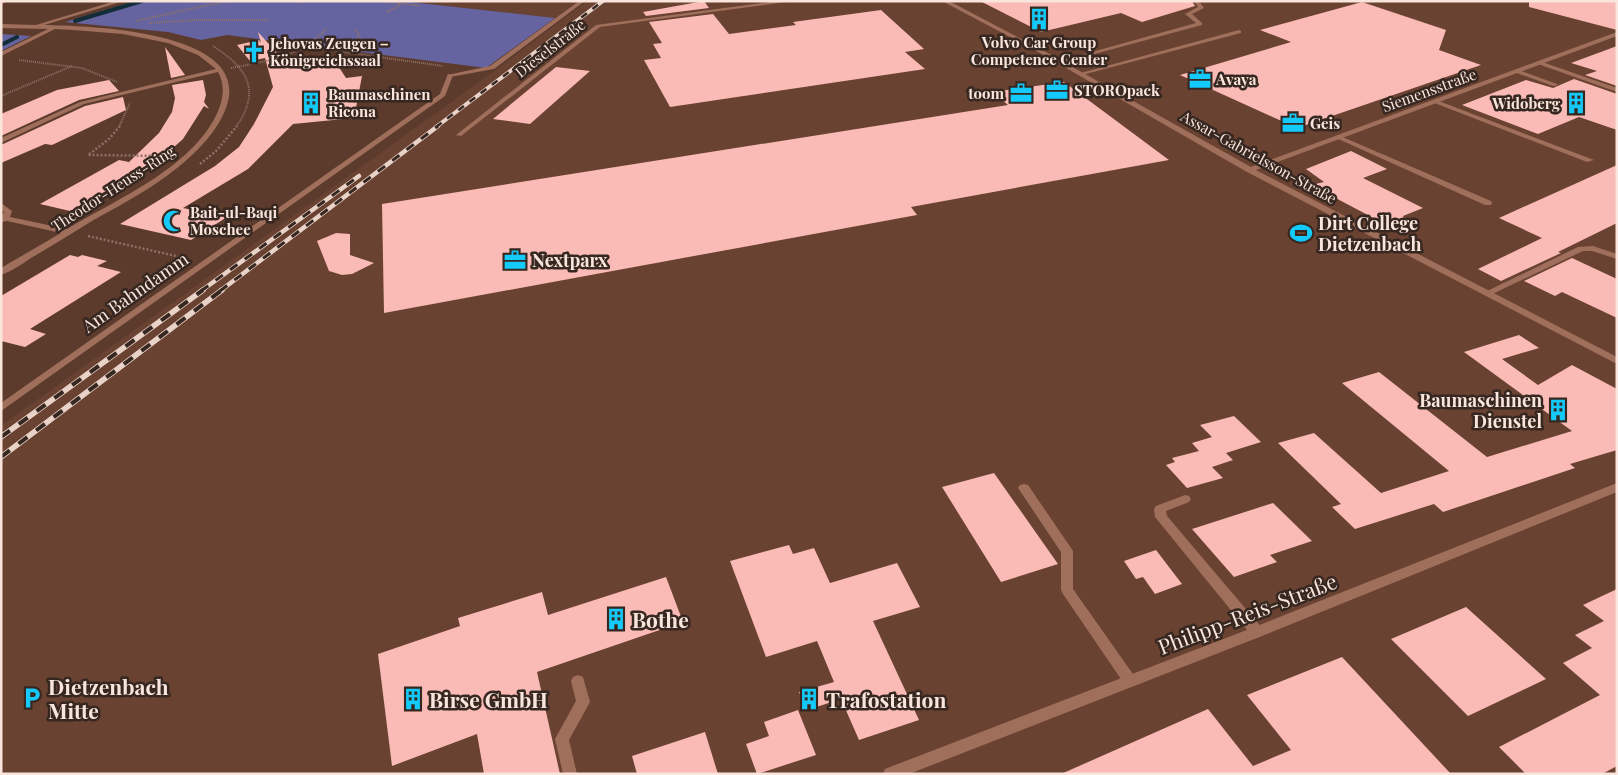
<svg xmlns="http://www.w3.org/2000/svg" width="1618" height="775" font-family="'Playfair Display',serif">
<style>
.built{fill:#6a4231}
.green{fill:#6664a0}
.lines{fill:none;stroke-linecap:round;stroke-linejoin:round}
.stream{stroke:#122d37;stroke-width:4}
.building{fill:#fabab5}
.path-far1{stroke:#8e7165;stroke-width:2;stroke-dasharray:1 1;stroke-linecap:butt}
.path{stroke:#8e7165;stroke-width:2.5;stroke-dasharray:2 2;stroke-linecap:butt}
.lane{fill:#9f6f5b;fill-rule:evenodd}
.street{fill:#9f6f5b;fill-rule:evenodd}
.rail-far2-casing{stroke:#e9d3c9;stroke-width:4}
.rail-far1-casing{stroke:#e9d3c9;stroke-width:4.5}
.rail-casing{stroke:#e9d3c9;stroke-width:5.5}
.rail-far2{stroke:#362720;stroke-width:2.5;stroke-dasharray:7;stroke-linecap:butt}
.rail-far1{stroke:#362720;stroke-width:3;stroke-dasharray:9;stroke-linecap:butt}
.rail{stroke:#362720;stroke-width:4;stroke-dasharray:11;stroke-linecap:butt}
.labels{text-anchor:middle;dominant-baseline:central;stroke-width:5;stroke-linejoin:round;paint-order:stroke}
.far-poi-label{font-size:15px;font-weight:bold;fill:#fae5dc;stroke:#362720;text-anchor:start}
.far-street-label{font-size:15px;fill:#fae5dc;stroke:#362720}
.poi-label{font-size:18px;font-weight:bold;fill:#fae5dc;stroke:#362720;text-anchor:start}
.street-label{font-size:18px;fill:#fae5dc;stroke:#362720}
.near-street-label{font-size:21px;fill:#fae5dc;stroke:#362720}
.near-poi-label{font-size:21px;font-weight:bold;fill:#fae5dc;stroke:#362720;text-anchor:start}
</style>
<rect width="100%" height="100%" fill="#5c3b2d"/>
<g class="built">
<polygon points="401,1 578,1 555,18"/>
<polygon points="587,1 1617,1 1617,774 1,774 1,426 493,72"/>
</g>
<g class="green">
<polygon points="136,1 401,1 555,18 486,68 227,35 201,40 168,32 65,22"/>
<polygon points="1,34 31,36 1,51"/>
</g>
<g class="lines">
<g class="stream">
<polyline points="75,21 142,1"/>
<polyline points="1,45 17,37"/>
</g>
</g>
<g class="building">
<polygon points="704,1 709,8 646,16 643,12"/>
<polygon points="980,1 1192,1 1195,6 1142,22 1121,13 1041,32"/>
<polygon points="1529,1 1617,1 1617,30 1529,7"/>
<polygon points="1362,2 1446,30 1439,50 1481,65 1297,128 1180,75 1291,42 1260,30"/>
<polygon points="881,10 924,49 905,52 925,69 670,107 644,60 661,58 653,44 662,43 649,22 713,14 729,34 796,25 793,22"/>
<polygon points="258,32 287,64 331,55 346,78 362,76 354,118 293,124 248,169 183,208 227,217 191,240 120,224 215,166 239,147 254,124 273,87 265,58 250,61 237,45 259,40 261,43"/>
<polygon points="1617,46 1617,86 1585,75 1597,71 1571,63"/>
<polygon points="165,47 185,75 171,78"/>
<polygon points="556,67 590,71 530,124 493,119"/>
<polygon points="1574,79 1617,94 1617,130 1579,117 1538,134 1462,105 1526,80 1553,88"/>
<polygon points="109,80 119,91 79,100 1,136 1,114 57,90"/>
<polygon points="203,80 206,95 204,102 209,109 204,106 183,139 156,163 70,211 40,204 119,160 129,162 159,133 172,112 175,98 172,85"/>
<polygon points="1064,82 1169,160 911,207 917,215 384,313 382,204 1008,105 993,92"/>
<polygon points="123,97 126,110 52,145 45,144 1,163 1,145 85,106"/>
<polygon points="1351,151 1387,169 1363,178 1423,208 1403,216 1407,225 1381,222 1311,185 1324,182 1306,169"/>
<polygon points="1617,165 1617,223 1558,252 1561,253 1501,281 1478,269 1542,238 1499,218"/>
<polygon points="336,233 350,234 350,255 374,263 352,274 342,275 329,271 317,241"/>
<polygon points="70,255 78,257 82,255 107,261 97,266 121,272 30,329 46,334 25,347 1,341 1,296"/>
<polygon points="1572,258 1617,279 1617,318 1562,292 1555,296 1524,281"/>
<polygon points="1519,335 1539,348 1502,359 1538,385 1572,365 1617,389 1617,450 1570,464 1575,468 1443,512 1434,504 1355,529 1332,507 1341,504 1278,443 1314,433 1381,493 1449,471 1342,383 1379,372 1487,457 1572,431 1464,352"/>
<polygon points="1234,416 1261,442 1226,453 1233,460 1212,467 1223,478 1187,488 1166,465 1175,462 1172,458 1199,451 1192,443 1212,437 1200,425"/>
<polygon points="994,473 1058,564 1001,582 942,487"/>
<polygon points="1273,503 1312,541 1270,555 1277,562 1234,577 1192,529"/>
<polygon points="789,545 793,554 814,548 830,583 897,563 920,607 873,621 919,720 859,740 841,699 807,710 799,692 834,682 817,641 766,657 730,561"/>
<polygon points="1156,550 1182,584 1155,594 1143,577 1136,579 1124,561"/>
<polygon points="666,577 683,622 537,672 560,774 484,774 477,734 392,766 378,654 460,626 458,618 542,592 548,615"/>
<polygon points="1617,589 1617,766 1602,774 1526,774 1499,747 1600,695 1563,663 1592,648 1575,635 1604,621 1583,605"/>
<polygon points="1466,607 1546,679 1468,716 1391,639"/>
<polygon points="1342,657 1451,774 1061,774 1208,709 1253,766 1291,750 1247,695"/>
<polygon points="798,710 816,755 757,774 746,744 769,736 764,722"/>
<polygon points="705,732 718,774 637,774 632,756"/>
</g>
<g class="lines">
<g class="path-far1">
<polyline points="300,1 302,4"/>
<polyline points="381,1 420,6"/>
<polyline points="387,12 399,6 399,3"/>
<polyline points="136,21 227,1"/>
<polyline points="149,23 198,20 269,20"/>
<path d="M213,46C247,68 262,90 236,127"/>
<polyline points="308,47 443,66"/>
<polyline points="337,50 359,38 358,32 354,30"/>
<polyline points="19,60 82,68 117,82"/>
<path d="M231,68C267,61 302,57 327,28"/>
<polyline points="1,96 72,66"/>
<polyline points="119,127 130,103"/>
</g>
<g class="path">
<polyline points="120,126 109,139 88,155 166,156"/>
<polyline points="200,164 216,151 237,126"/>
<polyline points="88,236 189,259"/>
</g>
<g class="lane">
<polygon points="579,1 585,1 494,69 450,77 447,75 490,66"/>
<polygon points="1194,1 1199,1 1204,8 1192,14 1202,23 1202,25 1061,63 1056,62 1196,23 1185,14 1198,7"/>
<polygon points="1239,30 1241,31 1241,33 1082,75 1077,74"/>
<polygon points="1538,62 1542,62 1617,88 1617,92 1538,64"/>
<polygon points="1516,69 1557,84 1558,85 1553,86 1514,72 1513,71"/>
<polygon points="1432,100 1436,100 1594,160 1587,162 1432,102"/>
<polygon points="1338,135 1491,201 1492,203 1491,205 1485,205 1336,138 1335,137"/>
<polygon points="1593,246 1617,254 1617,259 1592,251 1583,251 1490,295 1484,295 1483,293 1578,247"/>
<polygon points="1024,484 1028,485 1071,548 1073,551 1073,589 1135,677 1137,681 1135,685 1130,687 1125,685 1063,594 1061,590 1061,552 1018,488 1020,485"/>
<polygon points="1185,495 1189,496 1191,499 1189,502 1166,511 1167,516 1262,628 1263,632 1262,636 1257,638 1252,636 1155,517 1154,509 1156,506"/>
<polygon points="578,675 583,677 590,702 569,740 577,774 563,774 555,739 576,701 571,681 573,677"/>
</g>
<g class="street">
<polygon points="1,1 7,1 1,5"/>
<path d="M115,1H124L44,25C87,26 251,30 227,105C220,126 206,142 190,157C162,183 126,202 92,221C72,233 52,246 31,258C22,264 12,271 1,275V268L61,233L7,221L1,222V217L4,212L1,209V203L12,211L10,217L67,229C117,199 199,165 220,106C224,94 224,83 218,72L84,104L1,143V138L80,102L216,69L198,55L168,43L123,34L73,30L55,29L1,56V52L48,29L1,28V24L36,25Z"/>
<polygon points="777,1 793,1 600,27 461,136 456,135 596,25"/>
<polygon points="942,1 949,1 1044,51 1251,167 1617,32 1617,36 1256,170 1617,357 1617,364 1247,172 1040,53"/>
<polygon points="448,74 453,75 445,96 1,411 1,403 440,94"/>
<polygon points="1617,483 1617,492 1262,636 909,774 883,774 885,769 890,767 1252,628"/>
</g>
<g class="rail-far2-casing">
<polyline id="rail-far2" points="436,127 603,1"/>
</g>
<g class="rail-far1-casing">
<g id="rail-far1">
<polyline points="201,291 359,176"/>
<polyline points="220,291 438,126"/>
</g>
</g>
<g class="rail-casing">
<g id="rail">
<polyline points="1,437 203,290"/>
<polyline points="1,457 222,290"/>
</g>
</g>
<use href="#rail-far2" class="rail-far2"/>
<use href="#rail-far1" class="rail-far1"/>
<use href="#rail" class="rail"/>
</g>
<defs>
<g id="building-bare" transform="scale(1.725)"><path d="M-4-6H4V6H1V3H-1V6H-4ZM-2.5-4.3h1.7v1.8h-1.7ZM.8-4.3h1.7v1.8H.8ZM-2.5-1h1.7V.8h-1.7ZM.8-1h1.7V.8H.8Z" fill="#14cafb" stroke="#362720" stroke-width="2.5" paint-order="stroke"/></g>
<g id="church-bare" transform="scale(1.725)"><path d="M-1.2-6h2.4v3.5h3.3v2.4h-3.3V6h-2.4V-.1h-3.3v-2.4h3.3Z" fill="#14cafb" stroke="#362720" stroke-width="2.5" paint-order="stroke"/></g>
<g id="office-bare" transform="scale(1.725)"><path d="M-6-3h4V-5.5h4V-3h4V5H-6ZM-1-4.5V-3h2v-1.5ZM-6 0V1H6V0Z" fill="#14cafb" stroke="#362720" stroke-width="2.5" paint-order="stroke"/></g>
<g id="mosque-bare" transform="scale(1.725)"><path d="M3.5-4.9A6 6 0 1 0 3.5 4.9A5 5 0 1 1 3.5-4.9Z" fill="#14cafb" stroke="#362720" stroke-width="2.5" paint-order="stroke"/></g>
<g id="stadium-bare" transform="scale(1.725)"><path d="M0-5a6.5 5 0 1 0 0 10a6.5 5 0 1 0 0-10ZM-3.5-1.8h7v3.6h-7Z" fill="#14cafb" stroke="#362720" stroke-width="2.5" paint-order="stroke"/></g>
<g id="parking-bare" transform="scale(1.725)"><path d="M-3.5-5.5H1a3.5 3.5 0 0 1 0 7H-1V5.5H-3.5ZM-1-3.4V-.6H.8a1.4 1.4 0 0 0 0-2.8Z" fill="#14cafb" stroke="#362720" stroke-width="2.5" paint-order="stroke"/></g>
</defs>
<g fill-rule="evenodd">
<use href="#building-bare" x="1039" y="19"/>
<use href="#church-bare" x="254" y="52"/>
<use href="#office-bare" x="1200" y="79"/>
<use href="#office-bare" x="1057" y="90"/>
<use href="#office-bare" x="1021" y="93"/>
<use href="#building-bare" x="311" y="103"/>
<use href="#building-bare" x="1576" y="103"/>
<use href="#office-bare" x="1293" y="123"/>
<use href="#mosque-bare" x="174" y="221"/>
<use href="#stadium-bare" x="1301" y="233"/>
<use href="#office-bare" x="515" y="260"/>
<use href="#building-bare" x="1558" y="410"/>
<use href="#building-bare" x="616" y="619"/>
<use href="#parking-bare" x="32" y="698"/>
<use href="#building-bare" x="413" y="699"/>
<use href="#building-bare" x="809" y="699"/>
</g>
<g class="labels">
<g class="far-poi-label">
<text x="1039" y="42" text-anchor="middle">Volvo Car Group<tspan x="1039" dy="17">Competence Center</tspan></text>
<text x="270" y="43">Jehovas Zeugen –<tspan x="270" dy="17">Königreichssaal</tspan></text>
<text x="1216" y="79">Avaya</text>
<text x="1074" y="90">STOROpack</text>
<text x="1004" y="93" text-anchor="end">toom</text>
<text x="328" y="94">Baumaschinen<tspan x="328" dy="17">Ricona</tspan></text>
<text x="1560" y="103" text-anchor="end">Widoberg</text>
<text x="1310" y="123">Geis</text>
<text x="190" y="212">Bait-ul-Baqi<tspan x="190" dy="17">Moschee</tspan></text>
</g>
<g class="far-street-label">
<text transform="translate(550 48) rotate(-38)">Dieselstraße</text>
<text transform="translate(1429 90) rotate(-20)">Siemensstraße</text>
<text transform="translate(1259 157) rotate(29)">Assar-Gabrielsson-Straße</text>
<text transform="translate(113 188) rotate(-33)">Theodor-Heuss-Ring</text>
</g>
<g class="poi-label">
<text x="1318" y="223">Dirt College<tspan x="1318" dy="21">Dietzenbach</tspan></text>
<text x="532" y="260">Nextparx</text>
<text x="1542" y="400" text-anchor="end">Baumaschinen<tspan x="1542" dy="21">Dienstel</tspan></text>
</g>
<g class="street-label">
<text transform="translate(135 292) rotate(-35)">Am Bahndamm</text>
</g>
<g class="near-street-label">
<text transform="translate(1247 613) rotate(-21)">Philipp-Reis-Straße</text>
</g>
<g class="near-poi-label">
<text x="632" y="619">Bothe</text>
<text x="48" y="686">Dietzenbach<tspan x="48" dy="24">Mitte</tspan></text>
<text x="429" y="699">Birse GmbH</text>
<text x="826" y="699">Trafostation</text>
</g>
</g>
<rect width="1618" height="775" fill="none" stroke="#fae5dc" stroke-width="5"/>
</svg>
